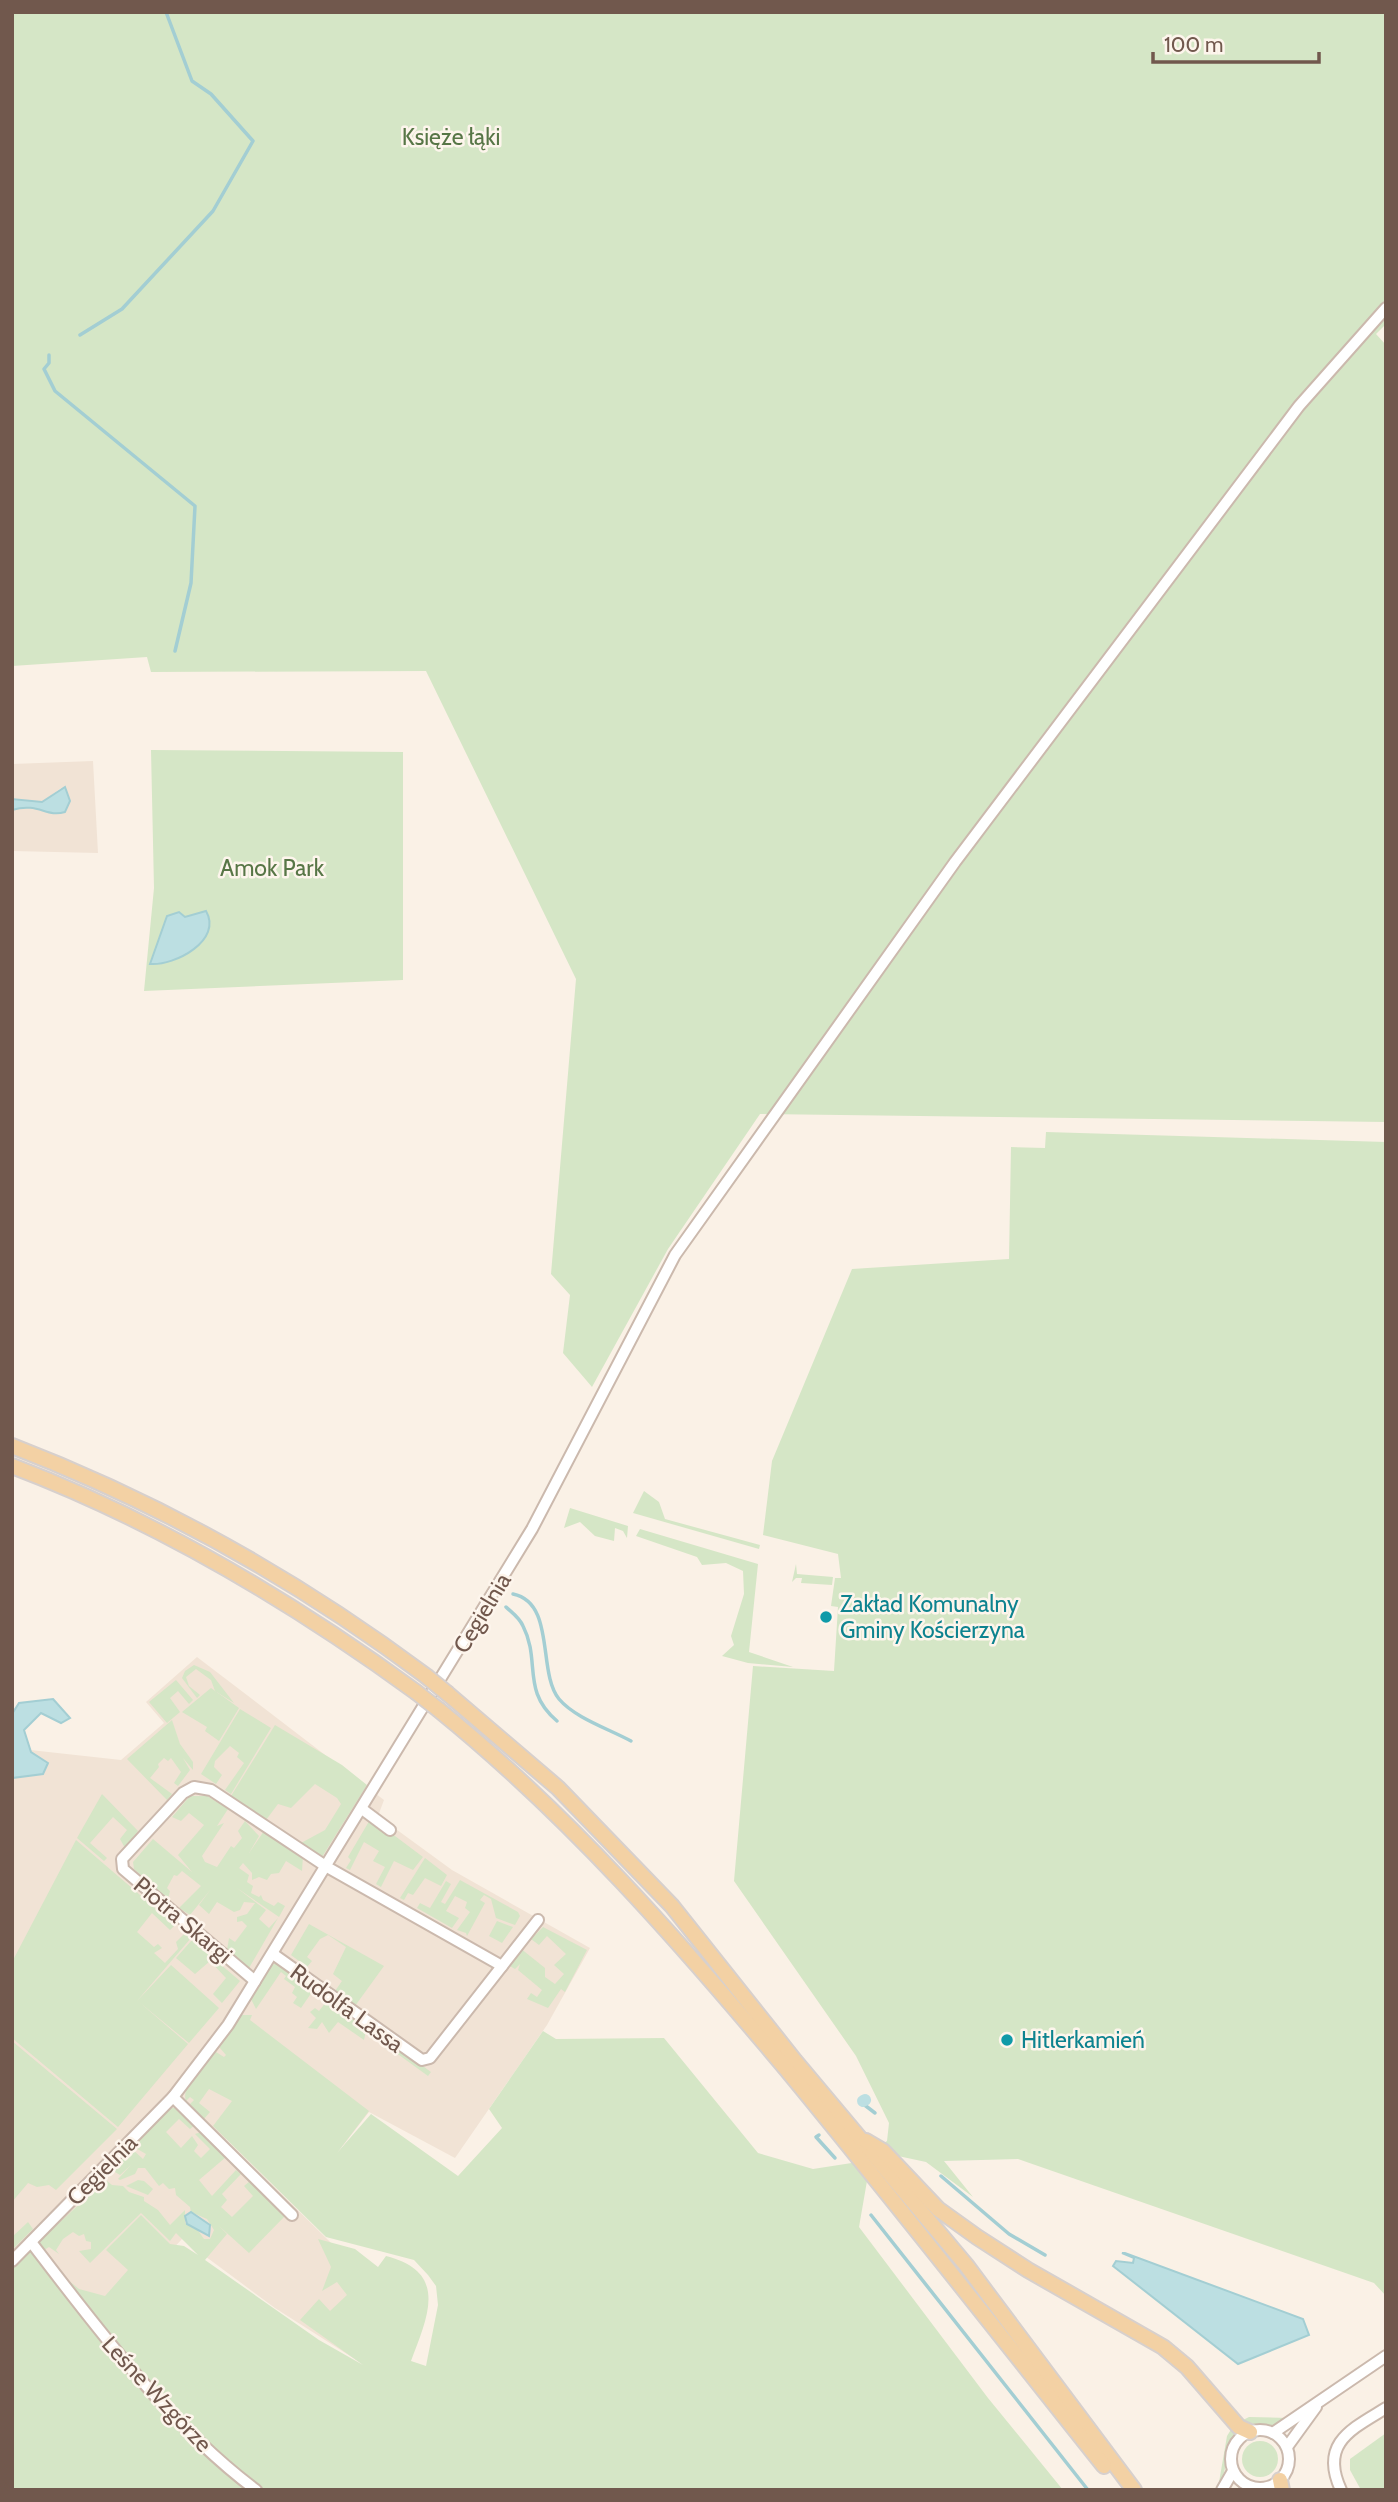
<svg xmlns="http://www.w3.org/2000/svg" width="1398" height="2502" font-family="Cabin,sans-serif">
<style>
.residential{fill:#f1e3d5}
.green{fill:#d5e6c6}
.water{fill:#bcdfe2;stroke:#a3ced3;stroke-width:2}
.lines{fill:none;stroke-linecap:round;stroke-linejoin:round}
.stream{stroke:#a3ced3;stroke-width:3.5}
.canal{stroke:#bcdfe2;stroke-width:12}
.minor-casing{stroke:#cbb9ad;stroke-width:14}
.major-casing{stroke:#d7d0cd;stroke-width:18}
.minor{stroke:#fff;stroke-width:10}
.major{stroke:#f3d1a4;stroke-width:14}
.major-bridge-casing{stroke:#d7d0cd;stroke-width:18;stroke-linecap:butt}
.major-bridge{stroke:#f3d1a4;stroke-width:14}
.culture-dot{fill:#0f9aa8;stroke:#fdf5ec;stroke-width:2.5}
.labels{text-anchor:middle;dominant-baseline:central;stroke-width:5;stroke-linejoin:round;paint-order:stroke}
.park-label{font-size:23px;fill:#577646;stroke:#fdf5ec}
.culture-label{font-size:23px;fill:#0d838f;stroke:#fdf5ec;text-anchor:start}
.street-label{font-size:23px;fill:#71584d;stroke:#fdf5ec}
</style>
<rect width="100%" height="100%" fill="#faf1e6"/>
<g class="residential">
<polygon points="93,761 98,853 12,851 12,810 31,805 50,813 61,788 42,802 12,799 12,764"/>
<polygon points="197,1657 384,1800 378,1816 452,1870 590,1948 547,2025 455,2158 369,2112 331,2161 259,2097 226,2139 412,2323 372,2370 275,2308 182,2239 12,2421 12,1748 121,1760 164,1723 146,1702"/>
</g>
<g class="green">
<polygon points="12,12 1386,12 1386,324 1376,334 1386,345 1386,1122 760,1114 668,1249 592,1387 563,1353 570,1295 551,1274 576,979 426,671 151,672 147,657 12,666"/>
<polygon points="151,750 403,752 403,980 144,991 154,888"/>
<path d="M1046,1132L1386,1142V2296L1374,2283L1018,2159L944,2161L973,2197L926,2162L898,2156L867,2181L859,2227L988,2398L1063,2490H12V2269L31,2250L79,2289L105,2296L128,2270L106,2250L141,2215L170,2244L184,2246L198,2255L176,2233L170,2241L141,2213L90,2263L79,2251L91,2249V2242L86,2241L84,2234L79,2236L73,2232L63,2239L56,2250L59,2254L49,2247L44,2250L38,2242L84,2200L102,2177L112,2185L123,2186L129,2192L144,2197V2201L158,2210L170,2225L185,2210V2223L197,2229L204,2239H210L214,2230L207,2219L191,2212L190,2207L176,2195L175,2188L169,2189L163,2183L159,2186L145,2168H138L135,2174L120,2180L118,2179L131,2165L120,2175L110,2169L131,2148L143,2159L146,2154L132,2146L171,2108H179L195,2125L190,2129L179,2119L166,2132L181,2148L192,2136L198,2145L194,2151L201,2158L210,2149L195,2134L201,2132L226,2157L199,2180L212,2196L236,2170L241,2174L222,2194L227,2200L221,2207L232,2217L253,2196L244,2186L250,2181L285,2216L249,2253L219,2226L227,2234L205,2260L319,2340L363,2365L300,2320L319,2299L330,2311L347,2295L337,2282L322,2291L331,2267L318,2239L355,2249L378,2267L386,2256C450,2272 427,2318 411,2361L426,2366L438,2305L436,2286L428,2275L414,2260L326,2237L213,2126L232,2101L209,2089L199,2103L210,2112L204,2119L189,2105L194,2100L190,2097L186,2101C180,2087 207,2063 216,2052L224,2057L226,2055L219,2047L241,2015H252L250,2020L369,2111L337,2153L371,2114L458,2176L502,2128L489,2109L543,2031L556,2039L664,2038L758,2153L813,2169L858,2162L887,2141L889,2123L856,2056L734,1881L753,1666L834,1671L838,1607L831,1606L835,1578H841L838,1554L763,1535L772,1461L852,1269L1009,1259L1011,1147L1045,1148Z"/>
<polygon points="644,1491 659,1502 665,1519 760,1545 759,1549 633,1513"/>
<polygon points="570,1508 628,1526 627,1538 623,1531 615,1528 614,1541 595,1536 580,1522 564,1528"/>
<polygon points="640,1529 758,1564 749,1652 793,1667 748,1663 722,1656 734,1645 731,1636 744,1594 743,1571 726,1563 702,1565 697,1557 636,1536"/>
<polygon points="796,1564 797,1574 833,1577 832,1585 801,1583 802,1578 796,1578 792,1582"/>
<polygon points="194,1665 210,1672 234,1703 215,1691 211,1680 196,1669 186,1677 189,1686 200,1695 197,1698 182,1678 185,1671"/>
<polygon points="176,1680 193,1700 189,1704 178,1691 170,1698 180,1712 167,1723 149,1702"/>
<polygon points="211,1688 239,1708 219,1741 205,1731 207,1727 182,1712"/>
<polygon points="240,1709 271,1728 231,1794 225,1790 244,1763 237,1757 239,1753 230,1746 215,1761 214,1767 222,1775 216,1784 201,1774"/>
<polygon points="172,1720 180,1744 193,1762 193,1770 183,1758 190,1770 178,1786 174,1783 181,1772 171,1758 168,1761 164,1758 158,1764 159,1767 150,1778 172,1794 167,1800 127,1759"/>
<polygon points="275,1725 342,1765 367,1785 322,1857 301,1843 325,1830 341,1804 337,1798 315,1784 291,1808 278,1804 266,1820 231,1796"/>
<polygon points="102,1794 138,1831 125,1848 120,1839 127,1830 113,1817 90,1843 107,1858 104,1861 77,1838"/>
<polygon points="190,1796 207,1796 228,1809 217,1826 224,1823 202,1856 205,1862 217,1867 231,1846 234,1848 242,1838 238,1831 245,1821 259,1836 249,1853 264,1831 303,1856 302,1871 286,1861 279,1873 271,1874 267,1880 259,1877 252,1880 252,1873 243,1863 239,1868 249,1875 247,1882 253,1886 251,1893 259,1897 261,1895 263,1900 274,1906 278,1902 285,1906 279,1917 237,1888 266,1910 259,1919 269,1928 278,1918 249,1968 227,1950 229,1938 235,1942 247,1926 242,1921 237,1922 237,1917 247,1914 255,1903 244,1902 240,1910 234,1912 217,1902 209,1914 199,1905 211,1889 190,1915 179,1908 201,1886 182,1871 177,1876 174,1875 167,1888 170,1891 168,1899 134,1869 133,1862 153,1839 192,1872 178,1855 204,1825 189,1813 181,1821 172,1817"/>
<polygon points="371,1818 423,1857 413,1870 394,1861 381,1887 376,1884 385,1867 373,1861 379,1851 364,1842 350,1870 346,1868 351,1860 348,1857"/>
<polygon points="76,1840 175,1925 170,1930 152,1913 137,1932 154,1947 158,1944 162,1948 154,1953 165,1963 178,1949 176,1942 185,1933 191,1938 137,2001 171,1965 219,2008 189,2043 139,2002 188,2044 118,2127 12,2038 12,1962"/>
<polygon points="425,1858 447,1875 441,1886 425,1878 413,1895 408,1893 404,1900 400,1898"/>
<polygon points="460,1880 518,1912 520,1916 515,1925 496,1918 491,1899 484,1895 480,1900 485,1903 467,1936 466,1933 457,1930 470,1912 465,1908 467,1902 455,1896 446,1911 459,1918 452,1928 417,1908 420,1903 430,1908 446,1881 451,1884 441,1902 445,1904"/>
<polygon points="497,1921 513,1927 502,1943 489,1936"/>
<polygon points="309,1924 384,1966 355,2006 335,1991 342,1981 333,1974 346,1947 328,1935 320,1939 307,1957 312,1961 307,1967 291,1955"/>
<polygon points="543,1927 587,1950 565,1992 561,1989 548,2008 527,1999 531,1993 537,1997 542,1990 518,1970 520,1964 515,1969 508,1965 520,1948 545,1968 545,1977 555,1984 564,1974 554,1965 566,1954 547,1936 539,1945 531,1939"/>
<polygon points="192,1940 240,1981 222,2003 213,1994 226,1978 210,1961 195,1974 176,1958"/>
<polygon points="277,1963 285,1965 431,2072 428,2076 366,2031 364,2040 338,2022 329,2033 322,2022 317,2029 308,2028 316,2018 310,2012 315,2008 319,2011 326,2002 312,1992 301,2008 293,2003 297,1997 292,1993 295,1987 284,1979 286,1976 281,1972 256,2009 251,1999 272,1965"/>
<polygon points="12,2041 117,2129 56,2190 49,2185 37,2187 28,2183 12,2202"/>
<polygon points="138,2180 144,2181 153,2189 148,2195 126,2186"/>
<polygon points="28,2222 33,2229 12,2250 12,2237"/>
<polygon points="1249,2417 1289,2418 1272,2428 1241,2421"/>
<path d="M1232,2428L1237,2435C1224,2452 1229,2468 1218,2488L1227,2436Z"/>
<polygon points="1386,2433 1386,2490 1361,2490 1350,2470 1350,2459"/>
<circle cx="1260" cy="2459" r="18"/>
</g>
<g class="water">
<path d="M65,787L70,801L65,812C46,818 39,802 12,810V799L42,802Z"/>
<path d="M206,911C223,940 175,966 150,964L167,916L179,912L185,917Z"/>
<polygon points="53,1699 70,1718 61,1723 41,1713 24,1730 31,1752 48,1763 43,1774 12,1778 12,1714 19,1703"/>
<polygon points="191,2212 210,2225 209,2236 187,2224 185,2216"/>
<polygon points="1122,2253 1125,2253 1303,2319 1309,2335 1238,2364 1113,2266 1116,2261 1133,2263 1134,2258"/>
</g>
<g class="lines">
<g class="stream">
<polyline points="80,335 122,309 213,211 253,141 211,94 192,81 166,12"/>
<polyline points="49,355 49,363 44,369 55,391 195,506 191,583 175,651"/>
<path d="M513,1594C556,1603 537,1672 559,1699C575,1718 609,1729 631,1741"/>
<path d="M506,1607C511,1612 519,1617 523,1626C541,1661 521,1691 557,1721"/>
<polyline points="862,2103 875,2113"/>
<polyline points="819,2135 816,2137 835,2158"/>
<polyline points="941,2176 1009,2234 1045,2255"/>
<polyline points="871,2215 1088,2490"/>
</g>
<polyline class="canal" points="863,2101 865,2100"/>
<g class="minor-casing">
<g id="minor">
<polyline points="362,1809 390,1830"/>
<polyline points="273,1954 422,2060 430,2058 538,1920"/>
<polyline points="255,1981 123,1869 122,1859 183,1793 194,1787 211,1790 327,1867 502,1966"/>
<polyline points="173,2097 292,2215"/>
<path d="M31,2242C96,2327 170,2426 256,2490"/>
<polyline points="12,2261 173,2097 228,2025 532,1529 675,1255 955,862 1299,406 1386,308"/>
<circle cx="1260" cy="2459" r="29"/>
<polyline points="1273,2433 1386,2356"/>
<polyline points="1287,2447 1316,2407"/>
<polyline points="1222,2490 1233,2471"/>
<path d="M1341,2490C1319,2443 1352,2429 1386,2408"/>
</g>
</g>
<g class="major-casing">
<g id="major">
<path d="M12,1446C160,1503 299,1581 426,1676"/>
<path d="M12,1466C157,1521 291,1601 416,1692"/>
<polyline points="448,1694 558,1788 672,1906 795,2061 966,2265 1134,2490"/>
<path d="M439,1710C570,1816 679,1941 787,2070C895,2201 999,2334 1104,2466"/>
<polyline points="866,2141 883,2151 938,2209 977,2237 1028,2270 1163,2347 1187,2367 1239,2427 1250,2432"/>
<polyline points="1280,2480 1282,2490"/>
</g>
</g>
<use href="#minor" class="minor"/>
<use href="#major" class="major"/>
<g class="major-bridge-casing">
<g id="major-bridge">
<polyline points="426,1676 448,1694"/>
<polyline points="416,1692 439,1710"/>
</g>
</g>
<use href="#major-bridge" class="major-bridge"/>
</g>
<g class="culture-dot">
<circle cx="826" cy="1617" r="7"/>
<circle cx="1007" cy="2040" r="7"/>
</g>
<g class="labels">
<g class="park-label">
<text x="451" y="137">Księże łąki</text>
<text x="272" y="868">Amok Park</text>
</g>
<g class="culture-label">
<text x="840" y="1604">Zakład Komunalny<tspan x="840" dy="26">Gminy Kościerzyna</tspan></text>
<text x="1021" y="2040">Hitlerkamień</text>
</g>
<g class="street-label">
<text transform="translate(482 1613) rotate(-59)">Cegielnia</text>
<text transform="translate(183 1920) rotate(40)">Piotra Skargi</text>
<text transform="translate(347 2008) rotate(36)">Rudolfa Lassa</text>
<text transform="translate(102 2170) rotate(-45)">Cegielnia</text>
<text transform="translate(157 2394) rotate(47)">Leśne Wzgórze</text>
</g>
</g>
<rect width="1398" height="2502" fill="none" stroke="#71584d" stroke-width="28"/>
<path d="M1153 52v10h166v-10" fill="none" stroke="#71584d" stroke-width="3.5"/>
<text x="1164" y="52" font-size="21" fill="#71584d" stroke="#fdf5ec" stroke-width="5" paint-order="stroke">100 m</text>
</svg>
